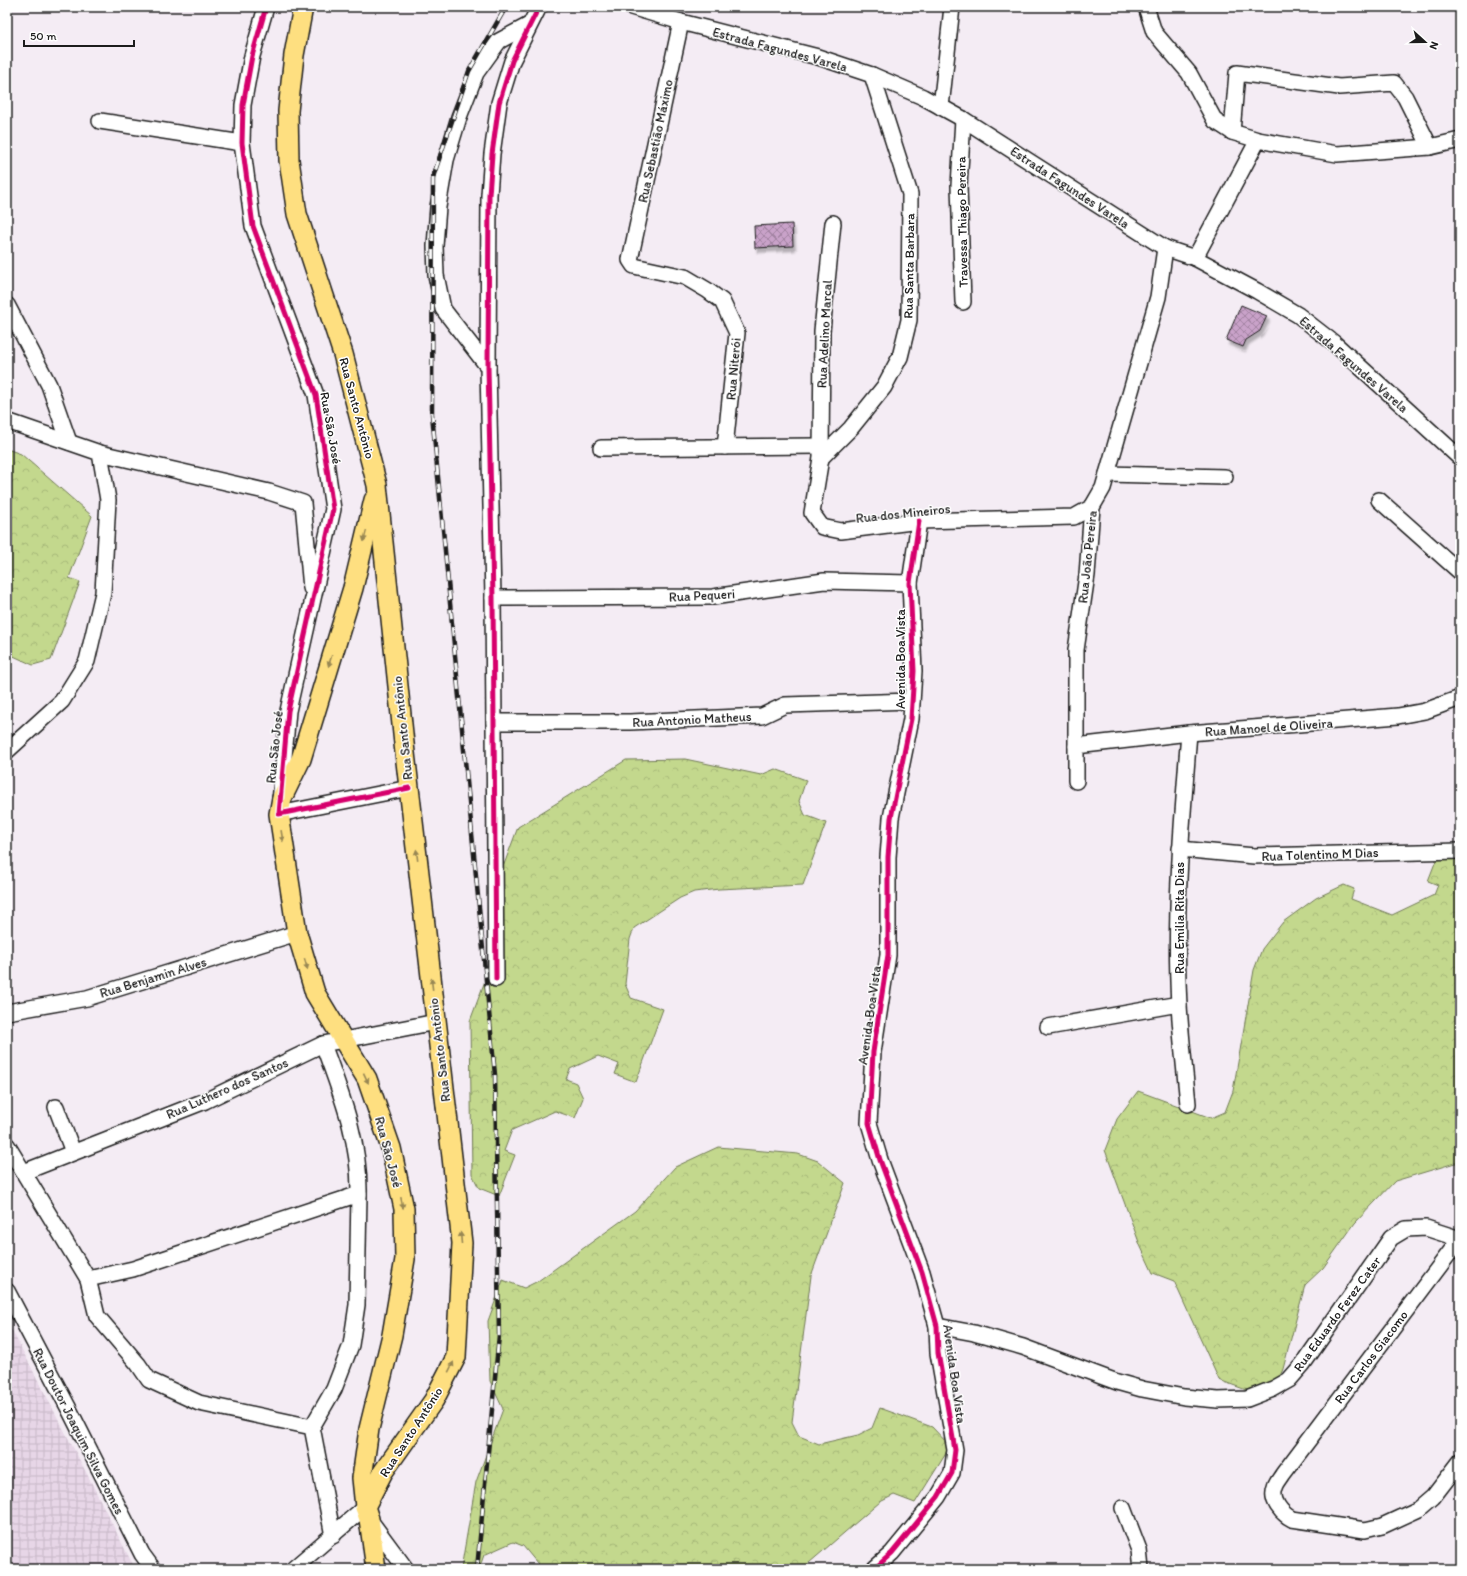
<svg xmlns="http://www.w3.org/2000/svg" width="1467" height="1576" font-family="Itim,sans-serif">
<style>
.industrial{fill:url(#industrial-grid)}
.forest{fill:url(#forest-crowns);stroke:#707a54}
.building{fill:url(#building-cross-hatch);stroke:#1c1c1c;filter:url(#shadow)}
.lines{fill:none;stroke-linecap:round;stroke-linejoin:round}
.minor-casing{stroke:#1c1c1c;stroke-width:18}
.major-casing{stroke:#1c1c1c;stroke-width:22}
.minor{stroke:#fff;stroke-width:15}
.major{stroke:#fedf80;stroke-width:19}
.rail-casing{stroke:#1c1c1c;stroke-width:4.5}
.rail{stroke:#fff;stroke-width:3;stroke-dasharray:9;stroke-linecap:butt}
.cycleway-casing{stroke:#fff;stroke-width:8}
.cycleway{stroke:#d6006c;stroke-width:5}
.oneway{fill:#988753}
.labels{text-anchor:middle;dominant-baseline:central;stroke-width:3;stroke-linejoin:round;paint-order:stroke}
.street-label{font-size:13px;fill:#1c1c1c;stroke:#fff}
</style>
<defs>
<pattern id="industrial-grid" width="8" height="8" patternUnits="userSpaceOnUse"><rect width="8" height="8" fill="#e7d6e7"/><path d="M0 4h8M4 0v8" fill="none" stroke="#c6b7c6"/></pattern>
<pattern id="forest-crowns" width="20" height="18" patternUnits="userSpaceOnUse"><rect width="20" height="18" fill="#c3d88d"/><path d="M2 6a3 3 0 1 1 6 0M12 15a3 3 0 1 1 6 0" fill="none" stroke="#a7b979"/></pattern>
<pattern id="building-cross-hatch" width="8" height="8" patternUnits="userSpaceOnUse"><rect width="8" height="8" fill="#c9a2c9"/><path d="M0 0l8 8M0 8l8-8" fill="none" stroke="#a283a2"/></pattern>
<filter id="shadow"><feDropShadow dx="2.5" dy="4.5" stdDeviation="1" flood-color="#0004"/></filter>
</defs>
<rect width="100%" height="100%" fill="#f4ecf4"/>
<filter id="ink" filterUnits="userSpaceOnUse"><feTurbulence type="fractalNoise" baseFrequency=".025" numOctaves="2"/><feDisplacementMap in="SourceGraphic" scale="8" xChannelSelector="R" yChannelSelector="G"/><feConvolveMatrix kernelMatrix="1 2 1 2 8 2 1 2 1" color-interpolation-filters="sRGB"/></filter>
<g filter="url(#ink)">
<polygon class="industrial" points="7,1321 88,1476 135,1569 7,1569"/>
<g class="forest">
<polygon points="7,449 21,454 92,516 69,578 80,582 51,660 33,665 7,653"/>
<polygon points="685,759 761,775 775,769 806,780 799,801 805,815 826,823 803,885 719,889 694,892 680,898 634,928 630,939 625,984 631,998 663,1009 636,1082 615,1074 619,1064 598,1056 570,1069 566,1079 576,1083 583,1098 575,1118 555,1111 512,1130 504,1151 515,1155 499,1196 479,1188 472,1174 470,1021 501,938 499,878 518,827 626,760"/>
<polygon points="1440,850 1460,852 1460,1163 1455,1163 1395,1181 1355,1223 1323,1268 1305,1285 1283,1369 1271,1399 1219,1380 1174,1281 1153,1273 1140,1245 1105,1150 1117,1119 1138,1091 1211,1118 1225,1112 1233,1091 1254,970 1262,949 1283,922 1316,898 1344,885 1354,889 1351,899 1392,915 1434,895 1438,885 1428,881"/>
<polygon points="718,1147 798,1154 818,1161 845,1183 811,1276 792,1422 799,1436 819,1444 858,1435 872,1428 880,1408 932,1427 949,1445 945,1455 915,1503 894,1495 880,1502 802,1569 542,1569 523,1546 513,1542 484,1555 479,1569 461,1569 476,1482 503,1409 490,1381 488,1321 503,1280 524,1288 538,1281 635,1211 675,1167"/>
</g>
<g class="building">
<polygon points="792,224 793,246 755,248 754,226"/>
<polygon points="1241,305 1267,316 1260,331 1246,340 1243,347 1226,340"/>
</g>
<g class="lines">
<g class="minor-casing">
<g id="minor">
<polyline points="266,7 252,56 243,105 242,143 253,226 316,395 333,509 288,711 279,814 409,788"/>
<polyline points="631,7 681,22 818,57 872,75 923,97 963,119 1165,248 1195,258 1257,291 1298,315 1334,343 1460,458"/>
<polyline points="1146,7 1154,32 1189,73 1215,121 1232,132 1258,140 1337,154 1430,147 1460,140"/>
<polyline points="681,22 630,260 634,266 685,277 707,290 722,301 737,333 725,447"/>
<polyline points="941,107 952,7"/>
<polyline points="963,119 959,186 963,302"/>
<polyline points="100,121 242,143"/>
<polyline points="1232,132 1237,73 1339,87 1394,83 1405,97 1430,147"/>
<polyline points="833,223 822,331 821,458 812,513 822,527 841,531 919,521 1074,517 1092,507"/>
<polyline points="1195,258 1258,140"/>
<polyline points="7,305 49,385 69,442"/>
<polyline points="488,367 443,309 436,275 435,246 438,207 446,160 459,117 476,73 499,41 529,25"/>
<polyline points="7,421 100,453 108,500 103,593 87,661 62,701 7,751"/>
<polyline points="601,448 821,446"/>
<polyline points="100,453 269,492 303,503 311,588"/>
<polyline points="821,458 851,428 884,387 900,357 909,320 910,194 872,75"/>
<polyline points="1107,474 1225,477"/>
<polyline points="1379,500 1460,572"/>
<polyline points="493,598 713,597 824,581 910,583"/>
<polyline points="494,722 630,722 762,716 785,705 912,701"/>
<polyline points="1076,746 1189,733 1398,716 1425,711 1460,698"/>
<polyline points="1076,781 1076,650 1087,575 1092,507 1103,488 1158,297 1165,248"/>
<polyline points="1180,849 1254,856 1460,851"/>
<polyline points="496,979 493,598 488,367 489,195 492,154 499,103 512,61 539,7"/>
<polyline points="7,1012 87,998 297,933"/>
<polyline points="1048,1027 1179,1004"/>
<path d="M1188,1104C1185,1071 1181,1038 1179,1005C1174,914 1182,823 1189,733"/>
<polyline points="56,1107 73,1152"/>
<polyline points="7,1145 88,1279 97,1316 138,1364 149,1380 199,1403 312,1427 333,1536"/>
<polyline points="24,1172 205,1101 323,1044 436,1022"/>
<path d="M1460,1239L1283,1474C1280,1479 1276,1483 1275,1488C1270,1500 1282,1514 1292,1519L1365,1530L1382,1526L1419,1509L1433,1497L1460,1462"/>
<path d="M88,1279L133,1269L359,1194C360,1140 341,1094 323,1044"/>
<polyline points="7,1291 69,1409 142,1554 153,1569"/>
<polyline points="937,1326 974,1333 1023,1347 1117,1382 1142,1389 1184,1397 1218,1400 1247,1399 1273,1389 1289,1380 1303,1364 1391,1238 1406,1229 1426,1228 1460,1239"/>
<polyline points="312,1427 334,1389 351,1345 357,1305 359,1194"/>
<polyline points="1123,1508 1139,1550 1141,1569"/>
<polyline points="369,1519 406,1569"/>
<polyline points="293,1569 365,1507"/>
<polyline points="874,1569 892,1553 938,1497 952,1473 955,1450 938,1353 937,1326 922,1272 880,1160 869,1123 873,1052 888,955 888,857 891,818 911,719 914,671 910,583 919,521"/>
</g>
</g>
<g class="major-casing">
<g id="major">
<polyline points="303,7 294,55 288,111 289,160 297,214 343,354 377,485 405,753 462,1243 456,1357 434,1400 383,1472 365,1507"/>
<polyline points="374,500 353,588 301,759 282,798 279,814 297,933 315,993 367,1079 391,1148 404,1209 405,1259 392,1335 369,1429 362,1478 365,1507 369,1519 376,1569"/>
</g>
</g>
<use href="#minor" class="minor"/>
<use href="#major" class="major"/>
<g class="rail-casing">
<polyline id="rail" points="477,1569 499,1335 495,1075 432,414 433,177 469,71 506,7"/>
</g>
<use href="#rail" class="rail"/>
<g class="cycleway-casing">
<g id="cycleway">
<polyline points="266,7 252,56 243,105 242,143 253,226 316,395 333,509 288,711 279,814 409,788"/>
<polyline points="496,979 493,598 488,367 489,195 492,154 499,103 512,61 539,7"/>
<polyline points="874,1569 892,1553 938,1497 952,1473 955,1450 938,1353 937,1326 922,1272 880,1160 869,1123 873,1052 888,955 888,857 891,818 911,719 914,671 910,583 919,521"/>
</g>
</g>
<use href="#cycleway" class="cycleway"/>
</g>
<defs><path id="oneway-solid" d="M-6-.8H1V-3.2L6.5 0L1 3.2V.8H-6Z"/></defs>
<g class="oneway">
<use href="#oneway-solid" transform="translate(365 536) rotate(104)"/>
<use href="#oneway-solid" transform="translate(330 661) rotate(107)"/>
<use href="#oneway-solid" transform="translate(282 836) rotate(81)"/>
<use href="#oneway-solid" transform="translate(417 855) rotate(-97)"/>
<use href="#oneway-solid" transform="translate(306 964) rotate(74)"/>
<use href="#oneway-solid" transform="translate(432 984) rotate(-97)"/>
<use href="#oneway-solid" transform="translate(366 1078) rotate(65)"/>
<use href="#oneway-solid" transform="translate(402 1203) rotate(78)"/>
<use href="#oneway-solid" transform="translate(461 1238) rotate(-95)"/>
<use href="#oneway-solid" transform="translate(451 1367) rotate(-63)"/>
</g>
</g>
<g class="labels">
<g class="street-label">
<text transform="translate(780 49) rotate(15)">Estrada Fagundes Varela</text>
<text transform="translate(655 141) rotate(-78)">Rua Sebastião Máximo</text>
<text transform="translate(1070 187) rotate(33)">Estrada Fagundes Varela</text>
<text transform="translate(962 222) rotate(-91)">Travessa Thiago Pereira</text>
<text transform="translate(909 266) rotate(-89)">Rua Santa Barbara</text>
<text transform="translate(824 334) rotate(-87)">Rua Adelino Marcal</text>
<text transform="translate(1354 364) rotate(41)">Estrada Fagundes Varela</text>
<text transform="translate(733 369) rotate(-85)">Rua Niterói</text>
<text transform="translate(357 408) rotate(75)">Rua Santo Antônio</text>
<text transform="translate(331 428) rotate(80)">Rua São José</text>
<text transform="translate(903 513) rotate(-6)">Rua dos Mineiros</text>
<text transform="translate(1087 557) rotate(-84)">Rua João Pereira</text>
<text transform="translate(702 595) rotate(-3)">Rua Pequeri</text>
<text transform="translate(900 659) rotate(-90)">Avenida Boa Vista</text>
<text transform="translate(692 719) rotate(-3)">Rua Antonio Matheus</text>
<text transform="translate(1269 727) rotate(-4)">Rua Manoel de Oliveira</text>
<text transform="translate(402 728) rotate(-96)">Rua Santo Antônio</text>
<text transform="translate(274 747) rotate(-84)">Rua São José</text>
<text transform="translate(1320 854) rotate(-2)">Rua Tolentino M Dias</text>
<text transform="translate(1179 918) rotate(-90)">Rua Emilia Rita Dias</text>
<text transform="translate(153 977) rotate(-17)">Rua Benjamin Alves</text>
<text transform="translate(869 1015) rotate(-82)">Avenida Boa Vista</text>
<text transform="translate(439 1050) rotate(-97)">Rua Santo Antônio</text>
<text transform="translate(227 1088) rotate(-24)">Rua Luthero dos Santos</text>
<text transform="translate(389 1152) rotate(75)">Rua São José</text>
<text transform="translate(1337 1314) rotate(-54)">Rua Eduardo Ferez Cater</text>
<text transform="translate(1371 1357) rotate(-53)">Rua Carlos Giacomo</text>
<text transform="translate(955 1374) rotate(82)">Avenida Boa Vista</text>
<text transform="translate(79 1431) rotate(63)">Rua Doutor Joaquim Silva Gomes</text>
<text transform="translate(411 1432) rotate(-57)">Rua Santo Antônio</text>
</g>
</g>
<rect width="1467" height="1576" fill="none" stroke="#fff" stroke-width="24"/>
<rect x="12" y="12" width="1443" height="1552" fill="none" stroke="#1c1c1c" stroke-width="1.5" filter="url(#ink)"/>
<g transform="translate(1425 42) rotate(111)" stroke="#ffffff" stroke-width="3" paint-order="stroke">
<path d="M0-3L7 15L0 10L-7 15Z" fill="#1c1c1c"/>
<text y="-6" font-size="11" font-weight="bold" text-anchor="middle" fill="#1c1c1c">N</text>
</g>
<path d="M24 40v6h110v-6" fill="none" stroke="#1c1c1c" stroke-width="2"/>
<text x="30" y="40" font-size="12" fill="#1c1c1c" stroke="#ffffff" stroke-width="3" paint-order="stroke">50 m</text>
</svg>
